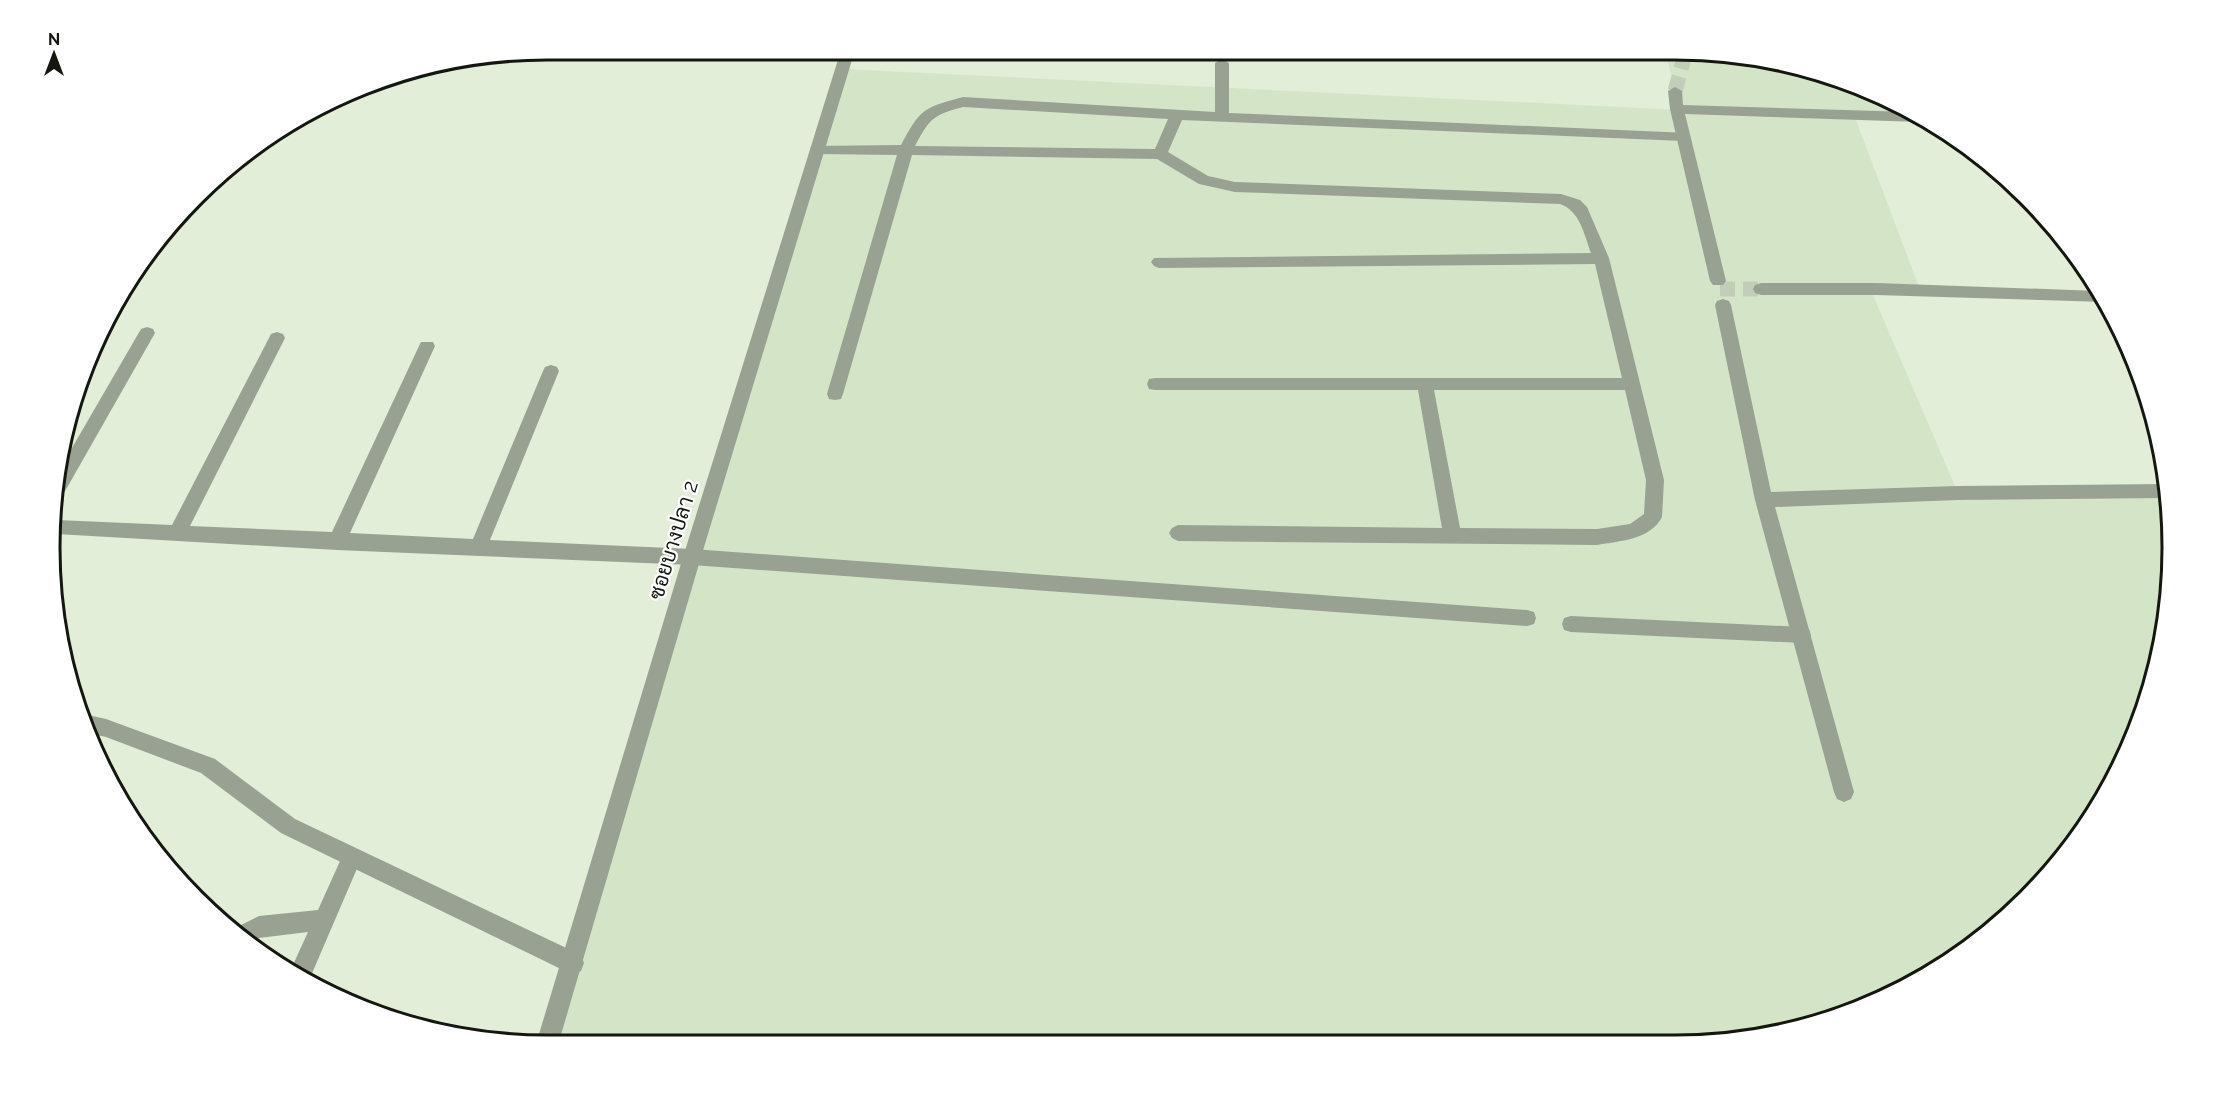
<svg xmlns="http://www.w3.org/2000/svg" width="2222" height="1095" font-family="Raleway,Sarabun,sans-serif">
<style>
.built{fill:#d4e4c6}
.lines{fill:none;stroke-linecap:round;stroke-linejoin:round}
.minor-tunnel{stroke:#c3ceb9;stroke-width:15;stroke-dasharray:15 8;stroke-linecap:butt}
.service{fill:#99a292;fill-rule:evenodd}
.minor{fill:#99a292;fill-rule:evenodd}
.tertiary{fill:#99a292;fill-rule:evenodd}
.labels{text-anchor:middle;dominant-baseline:central;stroke-width:4.5;stroke-linejoin:round;paint-order:stroke}
.street-label{font-size:21px;fill:#13170f;stroke:#fff}
.rim{fill:none;stroke:#13170f;stroke-width:3}
</style>
<rect width="100%" height="100%" fill="#e2eed7"/>
<polygon class="built" points="1665,50 1772,59 1865,88 1920,117 1854,115 1919,287 1869,286 1958,493 2167,494 2172,548 2163,645 2134,738 2070,850 1978,942 1865,1007 1740,1041 544,1045 842,69 1680,110"/>
<g class="lines">
<g class="minor-tunnel">
<polyline points="1675,91 1686,51"/>
<polyline points="1720,289 1761,289"/>
</g>
<g class="service">
<path d="M1222,59L1229,63V113L1688,133L1690,136L1683,141L1182,120L1168,152L1208,176L1235,182L1561,194L1580,200L1587,207L1609,258L1664,480L1662,517C1650,540 1619,541 1597,545L1178,541L1172,538L1169,533L1172,528L1178,525L1442,528L1418,390H1155L1149,389L1147,384L1149,379L1155,378H1622L1595,264L1159,268L1154,266L1151,262L1154,258L1591,253C1584,234 1580,211 1560,204L1235,192L1199,184L1157,159L912,155L843,394L841,399L835,400L829,399L827,394L897,155L817,154L810,149L812,146L901,145C921,108 923,108 963,97L1215,112V63ZM963,107L1168,119L1155,149L915,146C930,118 933,115 963,107ZM1434,390H1625L1646,480L1644,514L1630,524L1597,529L1460,528Z"/>
<polygon points="692,549 1527,610 1534,612 1536,618 1534,624 1527,626 692,565 686,562 683,557 686,552"/>
<polygon points="1571,616 1802,627 1809,629 1811,635 1809,641 1802,643 1571,632 1564,630 1562,624 1564,618"/>
<polygon points="352,847 359,850 362,857 310,978 292,967 308,932 259,938 251,941 231,930 259,916 318,910 345,850"/>
</g>
<g class="minor">
<polygon points="1675,87 1682,91 1683,105 1911,112 1925,120 1920,122 1685,114 1726,281 1723,285 1713,285 1710,281 1670,109 1668,91"/>
<polygon points="1761,283 1876,283 2099,291 2105,302 1876,295 1761,295 1755,293 1753,289 1755,285"/>
<polygon points="1723,299 1729,301 1731,305 1771,492 1958,486 2166,484 2167,498 1958,500 1775,507 1854,792 1851,799 1844,802 1837,799 1834,792 1755,500 1715,305 1717,301"/>
<polygon points="147,327 153,329 155,333 64,493 58,495 58,472 141,329"/>
<polygon points="277,332 283,334 285,338 190,526 332,532 419,346 421,342 433,342 435,346 350,533 473,539 543,371 545,367 551,365 557,367 559,371 490,540 692,549 698,552 701,557 698,562 692,565 337,550 56,534 57,520 172,525 269,338 271,334"/>
<polygon points="88,715 106,719 215,759 295,819 581,955 584,963 581,971 573,974 565,971 281,833 201,773 106,737 91,734 85,716"/>
</g>
<polygon class="tertiary" points="841,50 855,50 701,557 558,1045 536,1044 683,557"/>
</g>
<g class="labels">
<g class="street-label">
<text transform="translate(673 540) rotate(-73)">ซอยบางปลา 2</text>
</g>
</g>
<path d="M0 0H2222V1095H0ZM547 60H1675A487 487 0 0 1 2162 547V548A487 487 0 0 1 1675 1035H547A487 487 0 0 1 60 548V547A487 487 0 0 1 547 60Z" fill="#fff" fill-rule="evenodd"/>
<path class="rim" d="M547 60H1675A487 487 0 0 1 2162 547V548A487 487 0 0 1 1675 1035H547A487 487 0 0 1 60 548V547A487 487 0 0 1 547 60Z"/>
<g transform="translate(54 54)" stroke="#ffffff" stroke-width="4.5" paint-order="stroke">
<path d="M0-4.5L10 22L0 15L-10 22Z" fill="#13170f"/>
<text y="-9" font-size="16" font-weight="bold" text-anchor="middle" fill="#13170f">N</text>
</g>
</svg>
